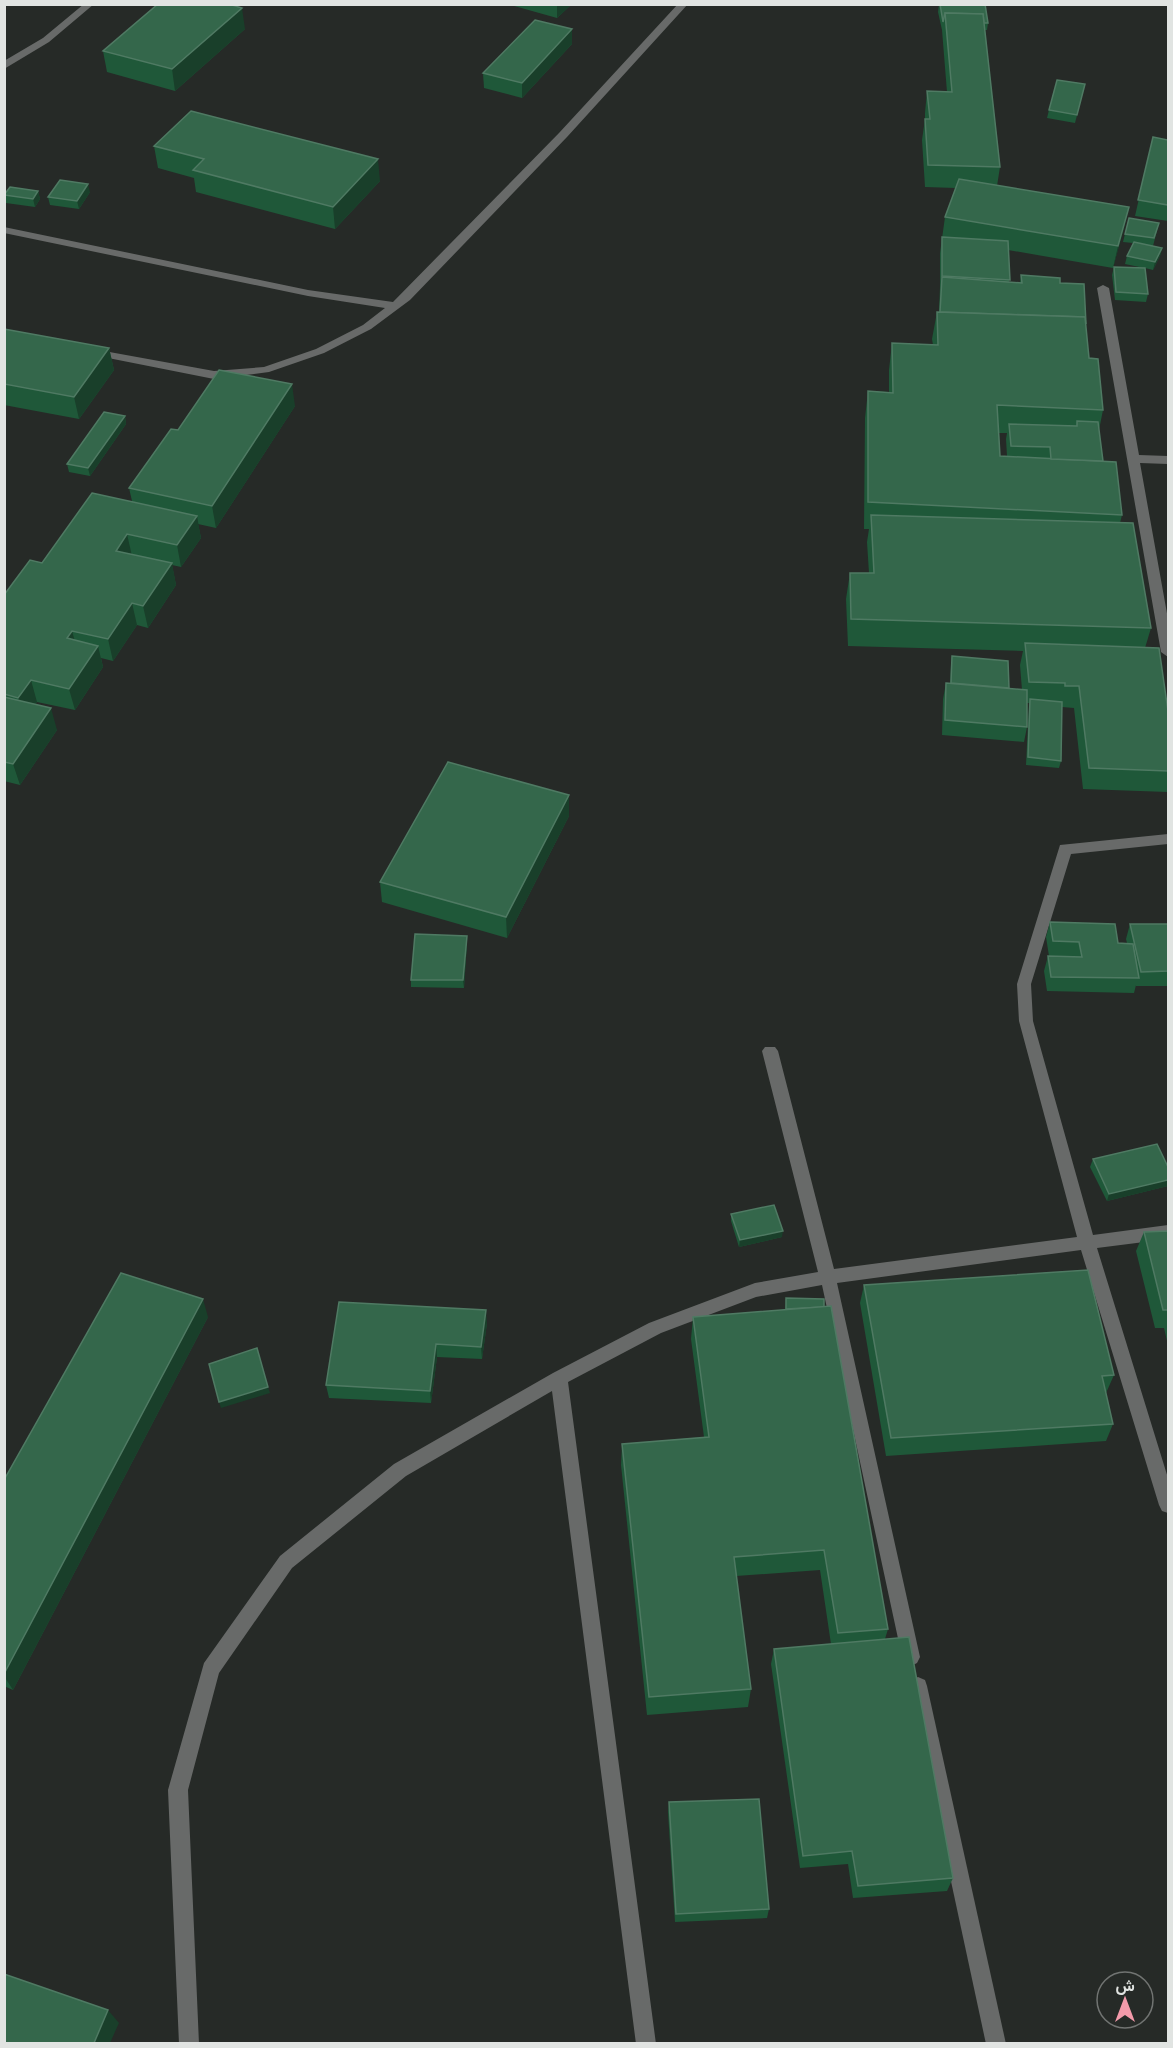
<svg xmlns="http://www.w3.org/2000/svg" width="1173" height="2048" font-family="'Space Grotesk',Vazirmatn,sans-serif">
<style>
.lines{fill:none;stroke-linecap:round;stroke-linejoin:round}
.minor{fill:#686a69;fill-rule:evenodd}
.wall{fill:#1f5839;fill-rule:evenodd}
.shaded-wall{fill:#193f2a}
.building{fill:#34674b;stroke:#4f7a63;stroke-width:1.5}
</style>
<rect width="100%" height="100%" fill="#262a27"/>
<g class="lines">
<g class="minor">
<polygon points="84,4 94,4 49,42 4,69 4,61 43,38"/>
<polygon points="678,4 688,4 567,137 410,300 371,329 324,353 269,372 214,379 93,355 87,352 93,349 214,371 264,367 316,349 363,325 385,308 308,296 4,233 4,227 308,290 393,302 559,133"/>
<polygon points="1103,285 1109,288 1139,455 1168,456 1168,464 1140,463 1168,619 1168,657 1161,652 1097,288"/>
<polygon points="1168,834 1168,844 1071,854 1031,984 1033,1021 1093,1235 1168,1225 1168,1239 1097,1248 1168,1478 1168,1513 1162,1511 1159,1505 1081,1250 837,1283 920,1657 917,1663 911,1666 905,1663 902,1657 822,1285 756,1297 661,1333 568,1382 656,2044 636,2044 552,1391 406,1476 292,1568 219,1673 188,1790 199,2044 179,2044 168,1790 204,1663 280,1556 394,1464 553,1373 649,1323 755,1283 818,1272 762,1051 765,1047 775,1047 778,1051 834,1269 1077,1237 1019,1021 1017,984 1060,845"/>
<polygon points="918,1677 925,1680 927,1686 1006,2044 986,2044 909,1686 911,1680"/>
</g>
</g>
<g class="wall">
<polygon points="507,4 572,4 557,18"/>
<path d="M939,4L988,23L987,30H985L1000,167L997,186L1129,207L1113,268L1008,250L1009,282H1020L1021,275L1060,283L1085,325L1089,358L1103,410L1099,430L1103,461L1122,515L1120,523L1151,628L1145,648L1168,711V792L1083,789L1074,708L1062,707L1061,761L1059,768L1026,765L1029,703H1027V727L1024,742L942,735L943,699L946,683L950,684L951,664L952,656L1009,688L1022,690L1020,665L1023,651L848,646L846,599L850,573H869L867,542L869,529H864L865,418L868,391L889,392V370L892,343L933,345L932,339L937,312H939L940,287V253L945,217L956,188L925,187L922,140L925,119V113L927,91L947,92L942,30L938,12ZM999,433H1007L1006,439L1007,456H1000Z"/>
<polygon points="245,29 175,91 107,72 103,51"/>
<polygon points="572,29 572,44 522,98 484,88 483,73"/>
<polygon points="1085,84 1075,123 1047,118 1049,110"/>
<polygon points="1153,137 1168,140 1168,221 1135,216"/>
<polygon points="154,146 380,181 335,229 196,192 194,178 158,168"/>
<polygon points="38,191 40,199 35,207 6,203 4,195"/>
<polygon points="90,192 79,209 50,205 48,197"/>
<polygon points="1129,218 1159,223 1153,246 1162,248 1160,256 1153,270 1145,268 1148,294 1146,302 1115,300 1112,275 1114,267 1144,268 1125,264 1127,256 1133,243 1123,242"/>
<polygon points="4,329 109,348 114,370 79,419 4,405"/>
<polygon points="295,406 216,528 198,524 201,538 181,567 172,565 176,585 148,628 137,625 113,661 101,658 103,667 75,710 37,702 35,704 57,730 20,785 4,781 4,595 42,563 132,501 129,488 178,430"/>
<polygon points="125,416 126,424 90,476 69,472 67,464"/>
<polygon points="569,795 569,816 507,938 382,902 380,882"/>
<polygon points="1050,922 1118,943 1127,943 1126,939 1130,924 1168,924 1168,986 1136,986 1136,985 1134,993 1047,991 1044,971 1048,956 1075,956 1049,956 1046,937"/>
<polygon points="467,943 464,988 411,987 411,980"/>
<polygon points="1093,1159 1168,1167 1168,1186 1107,1201 1090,1167"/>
<polygon points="731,1214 782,1237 739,1247 731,1221"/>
<polygon points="1168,1231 1168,1345 1164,1328 1155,1328 1136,1251 1144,1232"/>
<polygon points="864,1285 1114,1375 1106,1393 1113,1424 1106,1441 886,1456 860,1303"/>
<polygon points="786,1298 824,1307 888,1629 885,1639 953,1878 947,1891 853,1898 848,1864 800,1868 771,1664 774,1649 831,1644 820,1570 736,1576 751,1689 748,1707 647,1715 621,1465 622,1444 704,1437 691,1339 693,1317 785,1310"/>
<polygon points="208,1317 13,1690 4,1686 4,1480"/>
<polygon points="487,1323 482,1359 437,1357 431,1403 329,1398 326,1385"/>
<polygon points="669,1802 769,1909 767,1918 675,1922 668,1812"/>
</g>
<g class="shaded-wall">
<polygon points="557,4 572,4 557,18"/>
<polygon points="242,8 245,29 175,91 172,69"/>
<polygon points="572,29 572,44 522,98 522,83"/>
<polygon points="378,159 380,181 335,229 333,207"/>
<polygon points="88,184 90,192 79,209 77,201"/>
<polygon points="38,191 40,199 35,207 33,199"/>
<polygon points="1129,207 1124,229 1113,268 1118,246"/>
<polygon points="1162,248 1160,256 1153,270 1155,262"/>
<polygon points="109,348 114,370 79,419 74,397"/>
<polygon points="292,384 295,406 216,528 212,506"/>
<polygon points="125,416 126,424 90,476 88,468"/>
<polygon points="197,516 201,538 181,567 177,545"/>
<polygon points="127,534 132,556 116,551"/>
<polygon points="172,563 176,585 148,628 143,606"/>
<polygon points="132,603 137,625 113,661 108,639"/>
<polygon points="72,631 78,652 67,638"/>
<polygon points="98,646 103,667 75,710 69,689"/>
<polygon points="31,680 37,702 25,719 18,698"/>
<polygon points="51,708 57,730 20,785 13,764"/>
<polygon points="569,795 569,816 507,938 506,917"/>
<polygon points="467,936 467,943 464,988 463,980"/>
<polygon points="1168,1180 1168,1186 1107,1201 1109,1194"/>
<polygon points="783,1231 782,1237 739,1247 740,1240"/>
<polygon points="203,1299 208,1317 13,1690 4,1676 4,1674"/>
<polygon points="486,1310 487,1323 482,1359 481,1347"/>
<polygon points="436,1344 437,1357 431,1403 430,1391"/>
<polygon points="268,1387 270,1393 221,1408 219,1402"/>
<polygon points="108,2010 119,2023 110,2043 94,2043"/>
</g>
<g class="building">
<polygon points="158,4 229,4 242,8 172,69 103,51"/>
<polygon points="940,4 985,4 988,23 984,23 983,14 945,13 943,22"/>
<polygon points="945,13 983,14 1000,167 928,165 925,119 930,119 927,91 952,92"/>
<polygon points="535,20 572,29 522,83 483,73"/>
<polygon points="1057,80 1085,84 1077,115 1049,110"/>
<polygon points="191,111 378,159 333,207 193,170 204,159 154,146"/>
<polygon points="1153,137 1168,140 1168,205 1138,200"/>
<polygon points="959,179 1129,207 1118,246 945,217"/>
<polygon points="60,180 88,184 77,201 48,197"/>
<polygon points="10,187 38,191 33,199 4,195"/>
<polygon points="1129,218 1159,223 1154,238 1125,234"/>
<polygon points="942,237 1008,241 1010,280 942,276"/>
<polygon points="1134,242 1162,248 1155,262 1127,256"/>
<polygon points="1114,267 1145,268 1148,294 1116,292"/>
<polygon points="1021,275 1060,278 1060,283 1084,284 1086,324 1085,317 940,312 942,277 1022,283"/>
<polygon points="937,312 1085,317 1089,358 1098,359 1103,410 997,405 1000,456 1116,462 1122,515 868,502 868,391 893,393 892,343 938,345"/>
<polygon points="4,329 109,348 74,397 4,384"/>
<polygon points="219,370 292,384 212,506 129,488 171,429 178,430"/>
<polygon points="104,412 125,416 88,468 67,464"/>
<polygon points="1077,421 1098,422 1103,461 1051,459 1050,447 1011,446 1009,424 1077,426"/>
<polygon points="92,493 197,516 177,545 127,534 116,551 172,563 143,606 132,603 108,639 72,631 67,638 98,646 69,689 31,680 18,698 4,694 4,595 30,560 42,563"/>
<polygon points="871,515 1133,523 1151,628 851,619 850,573 874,573"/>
<polygon points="1025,643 1159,648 1168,711 1168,771 1089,768 1079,686 1065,686 1065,683 1029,682"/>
<polygon points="952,656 1008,661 1009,688 951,683"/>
<polygon points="946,683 1027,690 1027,727 945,720"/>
<polygon points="4,697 51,708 13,764 4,762"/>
<polygon points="1030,699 1062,702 1061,761 1028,757"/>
<polygon points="448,762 569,795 506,917 380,882"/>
<polygon points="1050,922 1115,924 1118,943 1133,944 1139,978 1051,977 1048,956 1082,957 1079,942 1053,941"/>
<polygon points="1130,924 1168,924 1168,971 1141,972"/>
<polygon points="415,934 467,936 463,980 411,980"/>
<polygon points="1157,1144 1168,1167 1168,1180 1109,1194 1093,1159"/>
<polygon points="774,1205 783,1231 740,1240 731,1214"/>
<polygon points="1168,1231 1168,1310 1163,1310 1144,1232"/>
<polygon points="1088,1270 1114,1375 1102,1376 1113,1424 891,1438 864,1285"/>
<polygon points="121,1273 203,1299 4,1674 4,1480"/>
<polygon points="786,1298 824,1299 824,1307 786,1309"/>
<polygon points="339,1302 486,1310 481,1347 436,1344 430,1391 326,1385"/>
<polygon points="831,1306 888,1629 838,1633 824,1550 734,1557 751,1689 649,1697 622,1444 709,1437 693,1317"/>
<polygon points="257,1348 268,1387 219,1402 209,1364"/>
<polygon points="909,1637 953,1878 858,1886 852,1851 803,1856 774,1649"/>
<polygon points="759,1799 769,1909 676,1914 669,1802"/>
<polygon points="4,1974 108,2010 94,2043 4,2043"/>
</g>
<rect width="1173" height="2048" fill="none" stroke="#e1e4e2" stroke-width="12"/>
<g transform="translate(1125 2000)"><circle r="28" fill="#262a27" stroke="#717472" stroke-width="1.5"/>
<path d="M0-4.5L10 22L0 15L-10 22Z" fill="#f39aaa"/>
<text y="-9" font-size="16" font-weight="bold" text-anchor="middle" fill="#e1e4e2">ش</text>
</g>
</svg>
